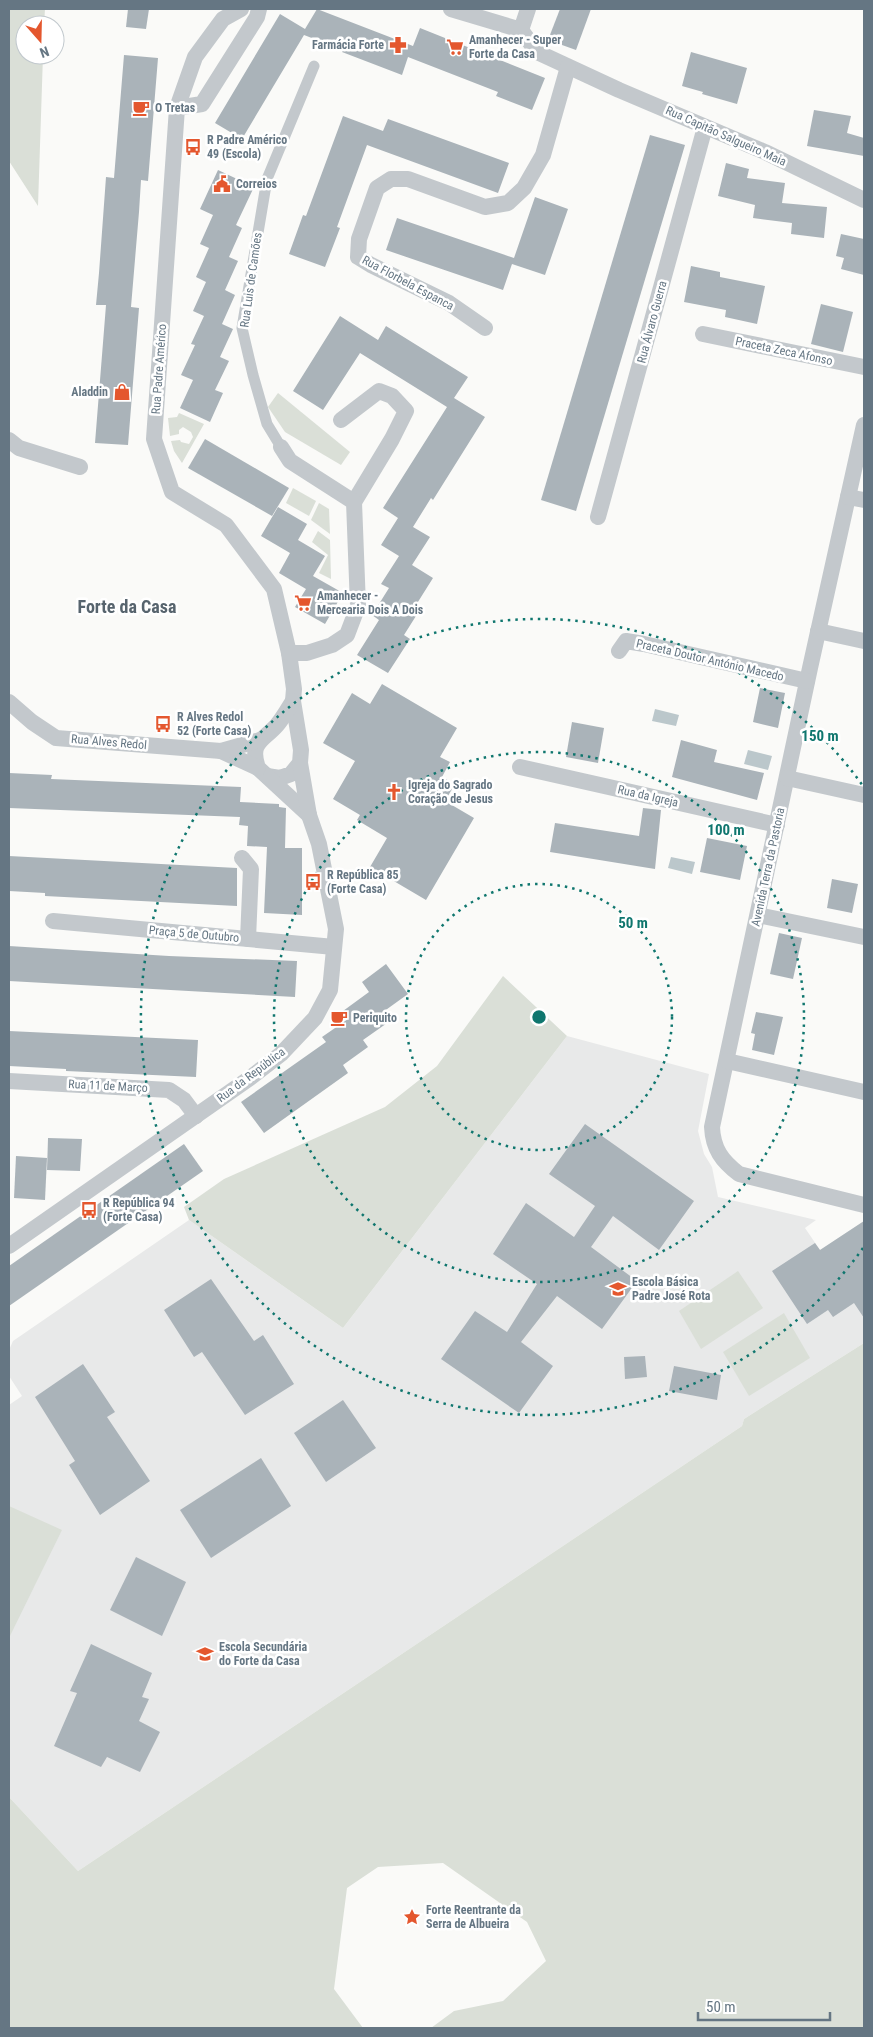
<svg xmlns="http://www.w3.org/2000/svg" width="873" height="2037" font-family="'Roboto Condensed',sans-serif">
<style>
.built{fill:#e8e9e9}
.green{fill:#dadfd7}
.water{fill:#bbc7cb}
.building{fill:#aab3b9}
.lines{fill:none;stroke-linecap:round;stroke-linejoin:round}
.pedestrian{stroke:#c3c8cc;stroke-width:11}
.minor{stroke:#c3c8cc;stroke-width:16}
.ring{fill:none;stroke:#0f766e;stroke-width:2.5;stroke-dasharray:2.5 5}
.labels{text-anchor:middle;dominant-baseline:central;stroke-width:5;stroke-linejoin:round;paint-order:stroke}
.poi-label{font-size:12px;font-weight:bold;fill:#657683;stroke:#fff;text-anchor:start}
.street-label{font-size:12px;fill:#657683;stroke:#fff}
.district-label{font-size:18px;font-weight:bold;fill:#57646e;stroke:#fff}
.centre{fill:#0f766e;stroke:#fff;stroke-width:2.5}
.ring-label{font-size:15px;text-anchor:middle;font-weight:bold;fill:#0f766e;stroke:#fff;stroke-width:5;stroke-linejoin:round;paint-order:stroke}
</style>
<rect width="100%" height="100%" fill="#fafaf8"/>
<polygon class="built" points="567,1036 709,1074 698,1131 704,1154 712,1167 718,1197 816,1220 805,1228 820,1250 864,1221 864,1343 744,1419 742,1426 78,1871 9,1797 9,1405 22,1396 9,1376 9,1350 13,1341 189,1220 343,1328"/>
<g class="green">
<polygon points="9,9 45,9 44,25 25,25 25,55 43,55 38,206 9,161"/>
<polygon points="278,393 350,452 341,465 285,432 268,407"/>
<polygon points="179,413 204,424 182,463 174,451 171,441 180,440 181,442 189,444 193,437 191,432 183,427 179,430 179,434 170,436 168,418 177,417"/>
<polygon points="293,488 316,501 309,516 286,503"/>
<polygon points="319,503 329,509 330,534 311,520"/>
<polygon points="318,531 330,540 331,579 319,573 328,555 312,542"/>
<polygon points="503,976 567,1036 343,1328 189,1220 184,1207 224,1179 385,1107 437,1066"/>
<polygon points="738,1271 763,1308 701,1349 679,1311"/>
<polygon points="784,1313 810,1358 749,1396 723,1352"/>
<polygon points="864,1343 864,2028 431,2028 454,2011 503,2001 546,1961 527,1922 443,1863 378,1867 347,1888 334,1989 363,2028 9,2028 9,1797 78,1871 742,1426 744,1419"/>
<polygon points="9,1506 62,1530 9,1638"/>
</g>
<g class="water">
<polygon points="655,709 679,715 676,726 652,721"/>
<polygon points="748,750 772,756 768,770 744,764"/>
<polygon points="671,857 695,862 692,874 668,868"/>
</g>
<g class="building">
<polygon points="128,9 149,9 146,29 126,27"/>
<polygon points="317,9 413,46 420,28 545,78 532,110 496,96 498,92 408,57 402,75 342,52 343,50 304,35 242,139 215,123 280,14 305,29"/>
<polygon points="560,9 591,9 576,50 548,40"/>
<polygon points="691,52 747,68 737,104 702,94 703,92 682,86"/>
<polygon points="124,55 158,58 148,181 141,180 139,212 131,307 139,308 128,445 95,443 106,305 96,305 99,273 106,177 114,178"/>
<polygon points="814,110 851,116 847,133 864,138 864,156 807,146"/>
<polygon points="343,116 383,131 388,119 509,163 498,193 367,145 337,227 340,228 325,267 289,254 303,215 306,216"/>
<polygon points="650,135 685,145 576,511 541,500"/>
<polygon points="726,163 749,169 747,178 785,183 782,203 827,207 824,238 791,234 792,223 753,218 755,205 718,196"/>
<polygon points="218,170 254,187 236,225 242,228 229,257 238,261 225,290 235,295 222,324 233,329 220,357 229,361 215,390 223,393 210,422 180,408 193,380 181,375 195,345 191,344 204,316 193,311 206,282 196,277 209,248 200,244 213,215 200,209"/>
<polygon points="535,197 568,209 545,275 512,264 503,290 386,250 397,218 514,258"/>
<polygon points="841,234 864,239 864,275 841,269 844,258 836,256"/>
<polygon points="691,266 720,272 720,277 765,286 757,324 725,317 726,310 684,302"/>
<polygon points="821,304 853,312 843,352 811,344"/>
<polygon points="340,316 378,340 386,326 468,377 454,398 485,417 433,500 431,498 413,527 430,537 412,565 433,578 416,605 421,608 404,635 410,639 388,673 357,655 379,620 372,615 389,588 381,584 399,556 381,545 398,518 383,508 447,407 360,353 323,410 293,391"/>
<polygon points="205,439 289,488 272,516 188,468"/>
<polygon points="278,507 307,524 298,540 325,556 313,576 343,593 325,624 295,607 306,589 279,573 290,553 261,536"/>
<polygon points="382,684 457,728 440,757 450,762 442,777 455,784 445,801 474,818 426,900 370,867 387,838 357,820 360,815 333,799 355,761 323,743 352,693 370,704"/>
<polygon points="760,688 785,693 778,728 753,722"/>
<polygon points="572,722 604,728 598,763 566,757"/>
<polygon points="681,740 717,750 714,762 764,773 757,800 672,777"/>
<polygon points="9,773 52,775 51,779 241,787 240,802 279,804 279,807 286,808 285,848 302,848 302,915 264,913 267,847 247,846 248,826 239,825 240,817 9,808"/>
<polygon points="643,808 661,810 655,869 550,852 555,823 639,836"/>
<polygon points="707,838 747,846 740,880 700,872"/>
<polygon points="9,856 237,868 237,906 45,896 45,893 9,891"/>
<polygon points="832,879 858,884 852,913 827,908"/>
<polygon points="779,933 802,938 793,979 770,974"/>
<polygon points="9,946 169,956 297,961 295,997 9,981"/>
<polygon points="386,964 408,994 383,1012 390,1021 363,1040 368,1047 343,1065 348,1073 264,1133 241,1102 326,1042 322,1037 348,1019 343,1011 369,992 362,982"/>
<polygon points="756,1012 783,1017 774,1055 752,1050 755,1034 751,1033"/>
<polygon points="9,1031 198,1040 196,1077 66,1071 66,1069 9,1066"/>
<polygon points="585,1124 694,1201 659,1250 613,1216 591,1247 637,1281 602,1329 557,1296 521,1342 553,1366 519,1413 441,1359 475,1311 507,1332 537,1284 493,1254 526,1203 574,1237 595,1206 549,1174"/>
<polygon points="48,1138 82,1139 80,1171 47,1170"/>
<polygon points="184,1144 203,1171 9,1306 9,1266"/>
<polygon points="16,1156 47,1158 45,1200 14,1198"/>
<polygon points="864,1221 864,1318 854,1303 833,1317 828,1310 807,1324 772,1271 815,1243 820,1250"/>
<polygon points="211,1279 254,1341 263,1335 294,1384 245,1415 202,1352 194,1357 164,1310"/>
<polygon points="645,1356 647,1377 625,1379 624,1357"/>
<polygon points="83,1364 115,1412 107,1417 150,1481 100,1515 69,1465 75,1461 35,1397"/>
<polygon points="674,1366 721,1375 717,1400 669,1391"/>
<polygon points="343,1400 376,1448 326,1482 294,1433"/>
<polygon points="261,1458 291,1506 211,1558 180,1510"/>
<polygon points="136,1557 186,1582 162,1636 110,1610"/>
<polygon points="91,1644 152,1673 142,1697 149,1699 139,1721 160,1732 140,1772 107,1757 101,1767 54,1746 77,1693 70,1691"/>
</g>
<g class="lines">
<polyline class="pedestrian" points="281,447 267,424 253,375 242,328 267,179 314,66"/>
<g class="minor">
<polyline points="241,9 223,19 195,57 177,108 154,439 172,492 226,525 274,589 289,653 294,689 293,701 301,750 300,763 291,774 280,778 267,776"/>
<polyline points="451,9 521,30 537,52 619,90 765,152 864,200"/>
<polyline points="521,30 528,9"/>
<polyline points="177,108 202,104 257,17 259,9"/>
<polyline points="485,328 449,303 371,265 358,257 359,239 377,188 391,179 408,179 485,207 508,203 524,188 543,155 568,67"/>
<polyline points="703,334 864,367"/>
<polyline points="341,420 379,391 392,396 406,411 392,439 354,502"/>
<path d="M864,425L810,668L712,1127C713,1149 722,1161 739,1174L864,1205"/>
<polyline points="9,440 19,448 80,467"/>
<polyline points="281,447 290,461 354,502 358,606 347,635 332,645 307,653 289,653"/>
<polyline points="848,497 864,500"/>
<polyline points="598,517 705,127"/>
<polyline points="818,631 864,641"/>
<polyline points="619,651 626,641 644,644 807,681"/>
<path d="M293,701C288,709 283,718 277,725C263,741 249,742 258,768L309,815"/>
<polyline points="9,702 32,722 56,738 221,751 258,768"/>
<polyline points="221,751 260,740"/>
<polyline points="520,767 777,825"/>
<polyline points="787,778 864,795"/>
<polyline points="242,858 251,869 248,939"/>
<polyline points="758,915 864,937"/>
<polyline points="53,921 334,947"/>
<polyline points="727,1061 864,1092"/>
<polyline points="9,1081 169,1090 184,1100 196,1116"/>
<polyline points="9,1246 250,1078 281,1054 315,1018 330,990 336,929 319,844 309,815 300,763"/>
</g>
</g>
<g class="ring">
<circle cx="539" cy="1017" r="133"/>
<circle cx="539" cy="1017" r="265"/>
<path d="M863 1248A398 398 0 1 1 863 786"/>
</g>
<defs>
<g id="pharmacy-bare" transform="scale(1.35)"><path d="M-2-6h4v4h4v4h-4v4h-4v-4h-4v-4h4Z" fill="#e4572e" stroke="#fff" stroke-width="2.5" paint-order="stroke"/></g>
<g id="supermarket-bare" transform="scale(1.35)"><path d="M-6-5.5h2.5l.6 2H6L4.5 2H-2.5L-4.4-4H-6ZM-1.5 3.2a1.3 1.3 0 1 0 .1 0ZM3 3.2a1.3 1.3 0 1 0 .1 0Z" fill="#e4572e" stroke="#fff" stroke-width="2.5" paint-order="stroke"/></g>
<g id="cafe-bare" transform="scale(1.35)"><path d="M-5.5-4.5H6V0H3Q3 3.5 0 3.5H-2.5Q-5.5 3.5-5.5 0ZM3-3.2v2h1.7v-2ZM-6 4.5H4V6H-6Z" fill="#e4572e" stroke="#fff" stroke-width="2.5" paint-order="stroke"/></g>
<g id="bus-bare" transform="scale(1.35)"><path d="M-5-6H5V4H4V6H2V4H-2V6H-4V4H-5ZM-3.5-4V0h7V-4ZM-3.5 1.2v1.5H-2V1.2ZM2 1.2v1.5H3.5V1.2Z" fill="#e4572e" stroke="#fff" stroke-width="2.5" paint-order="stroke"/></g>
<g id="civic-bare" transform="scale(1.35)"><path d="M-.6-6.5H3V-4.5H.6V-3L4-1V1h2V6H-6V1h2V-1L-.6-3ZM-1.2 2.5V6h2.4V2.5Z" fill="#e4572e" stroke="#fff" stroke-width="2.5" paint-order="stroke"/></g>
<g id="shop-bare" transform="scale(1.35)"><path d="M-5-2.5h2.3a2.7 3.5 0 0 1 5.4 0H5L5.5 6h-11ZM-1.5-2.5h3a1.5 2.3 0 0 0-3 0Z" fill="#e4572e" stroke="#fff" stroke-width="2.5" paint-order="stroke"/></g>
<g id="church-bare" transform="scale(1.35)"><path d="M-1.2-6h2.4v3.5h3.3v2.4h-3.3V6h-2.4V-.1h-3.3v-2.4h3.3Z" fill="#e4572e" stroke="#fff" stroke-width="2.5" paint-order="stroke"/></g>
<g id="school-bare" transform="scale(1.35)"><path d="M0-5L7-2L0 1L-7-2ZM-4 1L0 2.5L4 1V4Q0 6-4 4Z" fill="#e4572e" stroke="#fff" stroke-width="2.5" paint-order="stroke"/></g>
<g id="sight-bare" transform="scale(1.35)"><path d="M0-6L1.8-2.2L6-1.7L2.9 1.2L3.7 5.4L0 3.3L-3.7 5.4L-2.9 1.2L-6-1.7L-1.8-2.2Z" fill="#e4572e" stroke="#fff" stroke-width="2.5" paint-order="stroke"/></g>
</defs>
<g fill-rule="evenodd">
<use href="#pharmacy-bare" x="398" y="45"/>
<use href="#supermarket-bare" x="455" y="47"/>
<use href="#cafe-bare" x="141" y="108"/>
<use href="#bus-bare" x="193" y="147"/>
<use href="#civic-bare" x="222" y="184"/>
<use href="#shop-bare" x="122" y="392"/>
<use href="#supermarket-bare" x="303" y="603"/>
<use href="#bus-bare" x="163" y="724"/>
<use href="#church-bare" x="394" y="792"/>
<use href="#bus-bare" x="313" y="882"/>
<use href="#cafe-bare" x="339" y="1018"/>
<use href="#bus-bare" x="89" y="1210"/>
<use href="#school-bare" x="618" y="1289"/>
<use href="#school-bare" x="205" y="1654"/>
<use href="#sight-bare" x="412" y="1917"/>
</g>
<g class="labels">
<g class="poi-label">
<text x="469" y="40">Amanhecer - Super<tspan x="469" dy="14">Forte da Casa</tspan></text>
<text x="384" y="45" text-anchor="end">Farmácia Forte</text>
<text x="155" y="108">O Tretas</text>
<text x="207" y="140">R Padre Américo<tspan x="207" dy="14">49 (Escola)</tspan></text>
<text x="236" y="184">Correios</text>
<text x="108" y="392" text-anchor="end">Aladdin</text>
<text x="317" y="596">Amanhecer -<tspan x="317" dy="14">Mercearia Dois A Dois</tspan></text>
<text x="177" y="717">R Alves Redol<tspan x="177" dy="14">52 (Forte Casa)</tspan></text>
<text x="408" y="785">Igreja do Sagrado<tspan x="408" dy="14">Coração de Jesus</tspan></text>
<text x="327" y="875">R República 85<tspan x="327" dy="14">(Forte Casa)</tspan></text>
<text x="353" y="1018">Periquito</text>
<text x="103" y="1203">R República 94<tspan x="103" dy="14">(Forte Casa)</tspan></text>
<text x="632" y="1282">Escola Básica<tspan x="632" dy="14">Padre José Rota</tspan></text>
<text x="219" y="1647">Escola Secundária<tspan x="219" dy="14">do Forte da Casa</tspan></text>
<text x="426" y="1910">Forte Reentrante da<tspan x="426" dy="14">Serra de Albueira</tspan></text>
</g>
<g class="street-label">
<text transform="translate(726 136) rotate(24)">Rua Capitão Salgueiro Maia</text>
<text transform="translate(251 280) rotate(-82)">Rua Luis de Camões</text>
<text transform="translate(408 283) rotate(28)">Rua Florbela Espanca</text>
<text transform="translate(652 322) rotate(-75)">Rua Álvaro Guerra</text>
<text transform="translate(784 351) rotate(12)">Praceta Zeca Afonso</text>
<text transform="translate(159 369) rotate(-86)">Rua Padre Américo</text>
<text transform="translate(710 660) rotate(13)">Praceta Doutor António Macedo</text>
<text transform="translate(109 742) rotate(5)">Rua Alves Redol</text>
<text transform="translate(648 796) rotate(13)">Rua da Igreja</text>
<text transform="translate(768 867) rotate(-78)">Avenida Terra da Pastoria</text>
<text transform="translate(194 934) rotate(5)">Praça 5 de Outubro</text>
<text transform="translate(251 1075) rotate(-37)">Rua da República</text>
<text transform="translate(108 1086) rotate(3)">Rua 11 de Março</text>
</g>
<g class="district-label">
<text x="127" y="606">Forte da Casa</text>
</g>
</g>
<circle cx="539" cy="1017" r="8" class="centre"/>
<g class="ring-label">
<text x="820" y="741">150 m</text>
<text x="726" y="835">100 m</text>
<text x="633" y="928">50 m</text>
</g>
<rect width="873" height="2037" fill="none" stroke="#657683" stroke-width="20"/>
<g transform="translate(40 40) rotate(160)"><circle r="24" fill="#ffffff" stroke="#c1c8cd"/>
<path d="M0-4L9 19L0 12L-9 19Z" fill="#e4572e"/>
<text y="-8" font-size="14" font-weight="bold" text-anchor="middle" fill="#657683">N</text>
</g>
<path d="M698 2012v8h132v-8" fill="none" stroke="#657683" stroke-width="2.5"/>
<text x="706" y="2012" font-size="15" fill="#657683" stroke="#ffffff" stroke-width="4" paint-order="stroke">50 m</text>
</svg>
